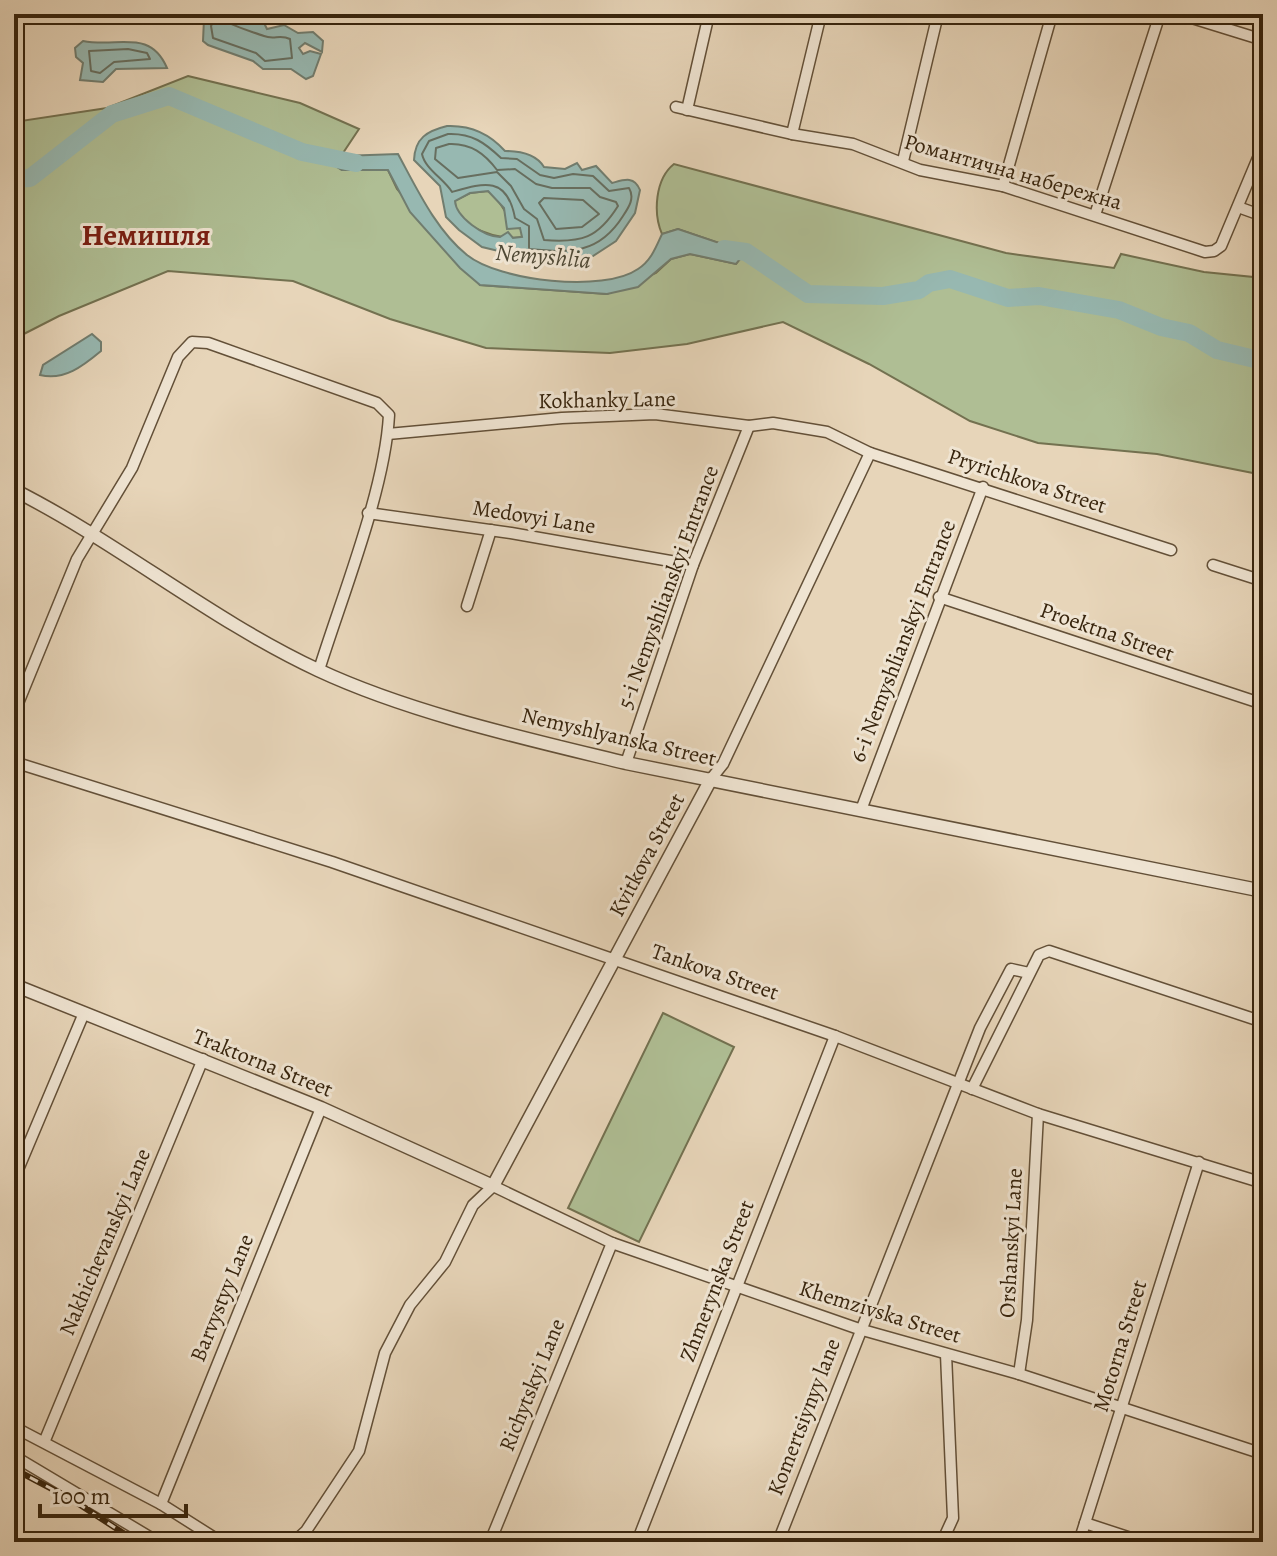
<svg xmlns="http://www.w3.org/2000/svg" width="1277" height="1556" font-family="Alegreya,serif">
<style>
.green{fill:#afbe94;stroke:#737150;stroke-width:2}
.water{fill:#97b8b1;stroke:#717d6f;stroke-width:2;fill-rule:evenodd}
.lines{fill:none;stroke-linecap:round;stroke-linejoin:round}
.shore{stroke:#676e5f;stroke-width:2}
.river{stroke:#97b8b1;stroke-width:18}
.minor-casing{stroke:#635038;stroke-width:13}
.tertiary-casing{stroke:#635038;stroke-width:15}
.minor{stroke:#efe4d2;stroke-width:10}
.tertiary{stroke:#efe4d2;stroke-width:12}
.rail-casing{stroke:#37240d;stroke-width:6}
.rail{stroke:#efe4d2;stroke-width:3;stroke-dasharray:9;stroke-linecap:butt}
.labels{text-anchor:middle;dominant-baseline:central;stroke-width:6;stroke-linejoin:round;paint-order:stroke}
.street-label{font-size:22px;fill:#37240d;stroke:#efe4d2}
.water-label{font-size:24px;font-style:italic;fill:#4f4936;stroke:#efe4d2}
.district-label{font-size:30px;font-weight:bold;fill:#7a1f14;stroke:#efe4d2}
</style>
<rect width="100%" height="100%" fill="#e7d5b9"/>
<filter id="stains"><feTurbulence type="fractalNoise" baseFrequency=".0025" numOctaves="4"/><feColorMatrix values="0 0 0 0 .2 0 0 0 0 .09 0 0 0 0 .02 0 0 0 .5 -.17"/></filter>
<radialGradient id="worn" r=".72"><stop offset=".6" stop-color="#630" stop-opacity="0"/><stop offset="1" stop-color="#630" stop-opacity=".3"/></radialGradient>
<g class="green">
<path d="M188,76L300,103L359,129L341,156L331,162L342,170H388L397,189L480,285L607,294L656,273L671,259L690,254L736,264L745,252L678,229L662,234C653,213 655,179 674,164L1006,253L1114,268L1121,254L1204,272L1263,278V475L1157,454L1038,443L970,421L869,364L783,322L687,344L610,353L486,348L390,319L293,281L168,271L59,316L14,339V122L107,108Z"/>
<path d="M488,191L496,197L515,227L522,229V237C500,241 458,229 454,201L470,193Z"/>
<polygon points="663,1013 734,1047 639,1242 568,1208"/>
</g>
<g class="water">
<polygon points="210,14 250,24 263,21 267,29 284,25 298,33 313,32 323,41 322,52 305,43 299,48 303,54 310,51 321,54 313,76 306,79 291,69 263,69 253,61 208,45 203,41 204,19"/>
<path d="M83,41C118,48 150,28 167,68L116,69L103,82L80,80L83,63L76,57L75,48Z"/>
<path d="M447,126C471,125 489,133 505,151C519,151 536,154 544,167L565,169L577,163L582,170L596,166L612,183C623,180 634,175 640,190L635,213L616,241L593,256L523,257L482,247L459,230L446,217L440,186L414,160C415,138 427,131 447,126ZM488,191L504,208L507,229L520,228L522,237L513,238L508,232L500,237C484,237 456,217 455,201L470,193Z"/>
<path d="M398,154C417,189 436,230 467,255C499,281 604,293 638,269C651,261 656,247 662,234L678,229L746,252L736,264L690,254L671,259L638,287L607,294L480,285L460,268L410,212L388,170H342L330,163L341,156Z"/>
<path d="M92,334L101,342V351C83,366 64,381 40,375L43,365Z"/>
</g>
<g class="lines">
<g class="shore">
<path d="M216,16C231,26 247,30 264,36C274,40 280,34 290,39L292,58L265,61L256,53L213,38L211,26Z"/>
<polygon points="128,49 147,53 150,59 114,62 100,73 91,71 89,51"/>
<path d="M448,134C472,133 485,143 501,158L517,159L540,175L554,178L573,174L593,176L609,191L629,188C635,198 629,207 623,216C599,254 571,253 529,249V226L515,218C507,175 483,183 452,192C444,179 425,169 422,154L429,141Z"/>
<path d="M449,144C471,143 485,154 497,170L515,169L536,184L552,188H590L600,197L616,202L618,206C598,238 582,243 544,240L537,219L524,209L511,186L497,172L458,178L435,159L436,148Z"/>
<polygon points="544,198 583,200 599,214 582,227 556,229 539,203"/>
</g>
<g class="river">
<polyline points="14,179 30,178 112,114 169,96 302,152 356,163"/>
<polyline points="724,249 746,252 808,294 883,296 919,290 929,283 950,279 1008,298 1039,296 1119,310 1161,327 1189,333 1217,350 1263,361"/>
</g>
<g class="minor-casing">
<g id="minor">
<polyline points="1179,14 1263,40"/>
<polyline points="676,107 792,134 853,144 920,170 1003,186 1205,252 1214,251 1221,246 1263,146"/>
<polyline points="687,110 709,14"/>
<polyline points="792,134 821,14"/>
<polyline points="903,161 938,14"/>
<polyline points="1003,186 1052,14"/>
<polyline points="1238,207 1263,216"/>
<polyline points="1095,215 1160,14"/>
<polyline points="388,434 562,418 655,414 749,426 773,423 827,432 870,453 1171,550"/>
<polyline points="368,513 511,533 693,565"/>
<polyline points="1213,565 1263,581"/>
<polyline points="939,597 1263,704"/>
<polyline points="467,606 491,530"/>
<path d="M14,713L77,559L132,468L178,357L192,342L208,343L377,403L389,415C385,490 342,596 319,670"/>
<polyline points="14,762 332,862 835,1036 1038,1114 1263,1183"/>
<polyline points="626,763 693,565 749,426"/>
<polyline points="711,779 723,764 870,453"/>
<polyline points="861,810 983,487"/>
<polyline points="972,1089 1039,955 1049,951 1263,1022"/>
<polyline points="14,1179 84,1013"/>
<polyline points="1019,1374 1027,1320 1038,1114"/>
<polyline points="14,1427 161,1504 221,1542"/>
<polyline points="45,1440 203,1059"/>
<polyline points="14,1456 158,1542"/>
<polyline points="161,1504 321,1108"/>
<polyline points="1085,1523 1143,1542"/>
<polyline points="294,1542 306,1531 359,1451 385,1353 410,1305 445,1262 473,1205 493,1186 612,1243 859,1329 1019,1374 1263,1454"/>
<polyline points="490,1542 612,1243"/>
<polyline points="637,1542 835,1036"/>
<polyline points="778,1542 980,1028 1011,969 1029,973"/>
<polyline points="942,1542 953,1518 946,1354"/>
<polyline points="1079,1542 1199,1162"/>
</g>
</g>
<g class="tertiary-casing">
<g id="tertiary">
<path d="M14,490C119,543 211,620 318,670C410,713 527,739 626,763L1263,891"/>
<polyline points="14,985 321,1108 493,1186 711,779"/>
</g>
</g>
<use href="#minor" class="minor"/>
<use href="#tertiary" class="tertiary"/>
<g class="rail-casing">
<polyline id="rail" points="14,1469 71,1499 137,1542"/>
</g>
<use href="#rail" class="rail"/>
</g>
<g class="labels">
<g class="street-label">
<text transform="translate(1013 172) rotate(16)">Романтична набережна</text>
<text transform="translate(607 400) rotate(-1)">Kokhanky Lane</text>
<text transform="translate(1027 481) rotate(18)">Pryrichkova Street</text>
<text transform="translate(534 517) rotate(9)">Medovyi Lane</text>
<text transform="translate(668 587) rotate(-70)">5-i Nemyshlianskyi Entrance</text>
<text transform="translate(1107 632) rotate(19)">Proektna Street</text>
<text transform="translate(903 641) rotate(-69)">6-i Nemyshlianskyi Entrance</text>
<text transform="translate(619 737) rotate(13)">Nemyshlyanska Street</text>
<text transform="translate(647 855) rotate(-62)">Kvitkova Street</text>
<text transform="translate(715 972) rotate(19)">Tankova Street</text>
<text transform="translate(263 1063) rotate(22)">Traktorna Street</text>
<text transform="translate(105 1242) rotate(-67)">Nakhichevanskyi Lane</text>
<text transform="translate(1011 1243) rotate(-87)">Orshanskyi Lane</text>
<text transform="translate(717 1281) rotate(-69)">Zhmerynska Street</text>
<text transform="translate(222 1298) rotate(-68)">Barvystyy Lane</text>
<text transform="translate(880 1312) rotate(17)">Khemzivska Street</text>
<text transform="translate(1120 1346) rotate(-73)">Motorna Street</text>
<text transform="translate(532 1385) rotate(-68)">Richytskyi Lane</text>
<text transform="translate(804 1417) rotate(-69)">Komertsiynyy lane</text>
</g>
<g class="water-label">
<text transform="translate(543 256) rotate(5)">Nemyshlia</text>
</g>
<g class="district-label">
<text x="146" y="235">Немишля</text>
</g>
</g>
<rect width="1277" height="1556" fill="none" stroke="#e7d5b9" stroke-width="48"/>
<rect x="16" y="16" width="1245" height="1524" fill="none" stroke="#37240d" stroke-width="4"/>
<rect x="24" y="24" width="1229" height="1508" fill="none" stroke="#37240d" stroke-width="2"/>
<path d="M40 1504v12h146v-12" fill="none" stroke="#37240d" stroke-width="4"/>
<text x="52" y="1504" font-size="24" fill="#37240d" stroke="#efe4d2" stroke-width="6" paint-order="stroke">100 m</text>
<rect width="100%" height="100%" filter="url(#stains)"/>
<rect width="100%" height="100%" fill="url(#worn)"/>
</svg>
